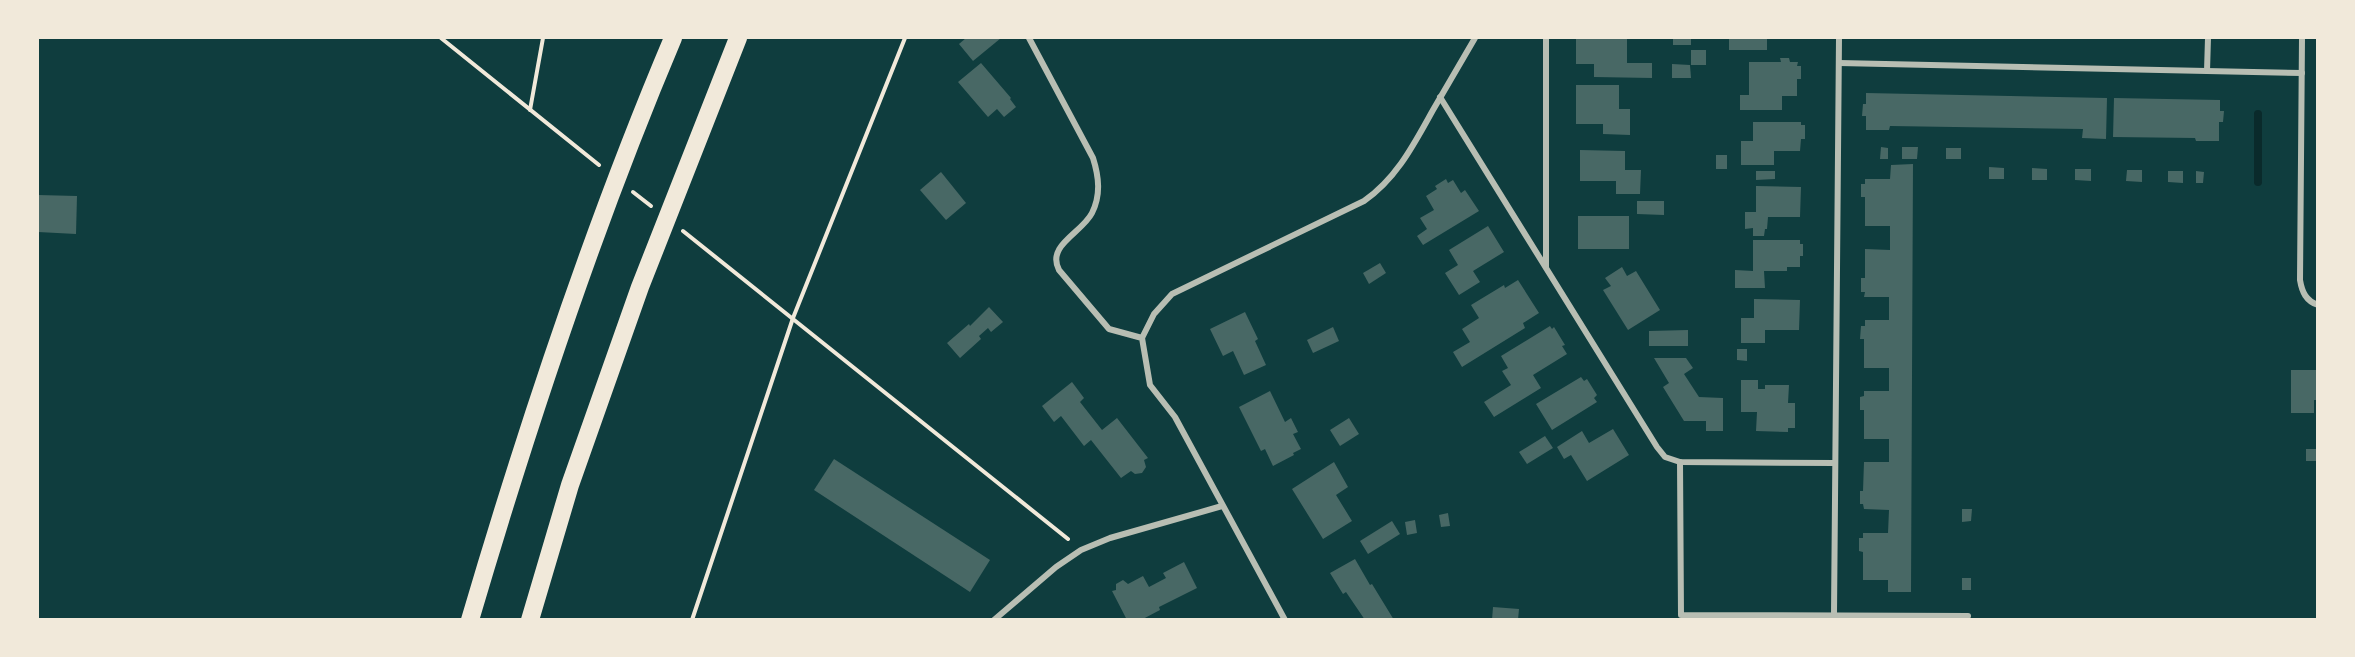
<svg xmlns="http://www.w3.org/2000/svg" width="2355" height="657" font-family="Ubuntu,sans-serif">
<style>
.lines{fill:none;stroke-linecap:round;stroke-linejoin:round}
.stream{stroke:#0a2a2b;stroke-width:8}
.building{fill:#486865}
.path{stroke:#f1e9da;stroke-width:4}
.minor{stroke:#b8beb3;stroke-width:6}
.motorway{stroke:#f1e9da;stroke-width:18}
</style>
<rect width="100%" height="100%" fill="#0f3d3e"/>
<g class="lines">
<polyline class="stream" points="2258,114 2258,182"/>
</g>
<g class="building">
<polygon points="966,38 1001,38 973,61 959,44"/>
<polygon points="1576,38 1627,39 1627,63 1652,63 1652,78 1594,77 1594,64 1576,64"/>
<rect x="1673" y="38" width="18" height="7"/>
<rect x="1729" y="38" width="38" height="12"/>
<rect x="1691" y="50" width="15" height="15"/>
<polygon points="1780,58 1789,58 1790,62 1798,62 1797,66 1801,66 1801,79 1797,79 1797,96 1782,96 1782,110 1740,110 1740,95 1749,95 1749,62 1781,62"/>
<polygon points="981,63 1011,98 1010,99 1016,107 1004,117 997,109 988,117 958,82"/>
<polygon points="1672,64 1690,65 1691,78 1672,78"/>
<polygon points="1576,85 1619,85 1619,109 1630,109 1630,135 1603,134 1603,124 1576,124"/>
<polygon points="1866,93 2107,98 2106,139 2082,138 2083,129 1890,126 1889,130 1866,130 1866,116 1862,116 1863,104 1866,104"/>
<polygon points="2114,98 2220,100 2220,111 2224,111 2223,122 2219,122 2219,141 2196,141 2195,138 2113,137"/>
<polygon points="1753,122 1801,122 1801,125 1805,125 1805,139 1801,139 1800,151 1774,151 1774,165 1741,165 1741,141 1753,141"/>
<polygon points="1881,147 1888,148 1888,159 1880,159"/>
<polygon points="1902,147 1918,147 1917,159 1902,159"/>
<rect x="1946" y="148" width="15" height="11"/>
<polygon points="1580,150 1625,151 1625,170 1641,170 1640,194 1616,194 1616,181 1580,181"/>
<rect x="1716" y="155" width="11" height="14"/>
<polygon points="1913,164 1911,592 1888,592 1888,580 1863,580 1863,552 1859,551 1859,538 1863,538 1863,533 1888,533 1889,510 1864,509 1863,504 1860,504 1860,491 1863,491 1864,462 1889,462 1889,439 1864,439 1864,410 1860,410 1860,397 1864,396 1864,391 1889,391 1889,368 1864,368 1864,339 1860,339 1861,326 1865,326 1865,320 1889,320 1889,297 1864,297 1865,292 1861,292 1861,278 1865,278 1865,249 1890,250 1890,226 1865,226 1865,197 1861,197 1861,184 1865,184 1865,179 1890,179 1891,165"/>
<polygon points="1989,167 2004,168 2004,179 1989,179"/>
<polygon points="2032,168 2047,169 2047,180 2032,180"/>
<polygon points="2075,169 2091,169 2091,181 2075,180"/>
<polygon points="2127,170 2142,170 2142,182 2126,181"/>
<polygon points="1756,171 1775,171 1775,179 1756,180"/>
<polygon points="2168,171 2183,171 2183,183 2168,182"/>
<polygon points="2196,171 2204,172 2203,183 2196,183"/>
<polygon points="941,172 966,203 946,220 920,190"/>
<polygon points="1446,179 1448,183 1453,180 1461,193 1465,190 1479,211 1423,245 1417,236 1427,229 1420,218 1434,210 1426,196 1437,189 1435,186"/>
<polygon points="1756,186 1801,187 1800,217 1768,217 1767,229 1765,229 1764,236 1753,236 1753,228 1745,229 1745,212 1756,212"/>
<polygon points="38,195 77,196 76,234 38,232"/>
<polygon points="1637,201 1664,201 1664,215 1637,214"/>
<rect x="1578" y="216" width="51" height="33"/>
<polygon points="1488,226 1504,252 1473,271 1480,282 1459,295 1445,273 1458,265 1449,250"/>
<polygon points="1753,240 1800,240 1800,244 1803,244 1803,256 1800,256 1800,267 1787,267 1787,271 1764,271 1765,288 1735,288 1735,270 1753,271"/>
<polygon points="1380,263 1386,273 1369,284 1363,273"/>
<polygon points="1622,267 1627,276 1636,271 1660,310 1628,330 1603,290 1611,286 1605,278"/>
<polygon points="1518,280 1539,313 1523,323 1525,328 1462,367 1453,352 1470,342 1462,329 1479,318 1471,305 1504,285 1505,288"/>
<polygon points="1754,299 1800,300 1799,330 1765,330 1765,343 1741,343 1741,318 1754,318"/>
<polygon points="989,307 1003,322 991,332 988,328 979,336 981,339 960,358 947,343 969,324 970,326"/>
<polygon points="1245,312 1258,339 1255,341 1266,365 1244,375 1233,351 1223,356 1210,329"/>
<polygon points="1550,326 1552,329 1554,327 1565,345 1562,346 1567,354 1533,375 1541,388 1494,417 1484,402 1511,385 1502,371 1508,368 1501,356"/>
<polygon points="1333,327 1339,341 1313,353 1307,340"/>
<polygon points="1688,330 1688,346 1649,346 1649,331"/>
<polygon points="1737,349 1747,349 1747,361 1737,360"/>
<polygon points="1654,358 1686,358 1693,368 1684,374 1699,397 1723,398 1723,431 1706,431 1706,421 1684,421 1663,387 1669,383"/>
<polygon points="2291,370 2318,370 2318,400 2314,400 2314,413 2291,413"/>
<polygon points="1581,377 1584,381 1587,379 1597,395 1594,398 1597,402 1552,430 1536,404"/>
<polygon points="1741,380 1758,380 1758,389 1765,389 1765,385 1789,385 1788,403 1795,403 1795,428 1788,428 1788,432 1756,431 1757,412 1741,412"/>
<polygon points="1072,382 1084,398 1080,402 1102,430 1117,418 1148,458 1144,460 1146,467 1142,473 1135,474 1131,471 1121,478 1091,440 1084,446 1061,416 1054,422 1042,406"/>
<polygon points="1270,391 1285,422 1291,418 1298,432 1293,434 1301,449 1293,453 1294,455 1273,466 1265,449 1261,451 1239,407"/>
<polygon points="1349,418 1359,434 1340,446 1330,430"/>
<polygon points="1613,429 1629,455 1587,481 1571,455 1564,459 1557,447 1582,431 1589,443"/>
<polygon points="1545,436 1553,448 1527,464 1519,452"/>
<rect x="2306" y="449" width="12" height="12"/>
<polygon points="834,459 990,560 970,592 814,490"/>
<polygon points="1334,462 1348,487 1336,495 1352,521 1323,539 1292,489"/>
<polygon points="1962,509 1972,509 1971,521 1962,522"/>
<polygon points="1448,513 1450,526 1441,527 1439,515"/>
<polygon points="1415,520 1417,533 1407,535 1405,522"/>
<polygon points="1392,521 1400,534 1368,554 1360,541"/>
<polygon points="1355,559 1370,585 1372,584 1394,620 1365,620 1346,592 1343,594 1330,573"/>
<polygon points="1184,562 1197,588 1159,607 1160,610 1141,620 1127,620 1112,591 1116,590 1116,584 1123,580 1128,584 1143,576 1149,587 1166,578 1163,573"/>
<rect x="1962" y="578" width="9" height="12"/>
<polygon points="1493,607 1519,609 1518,620 1492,620"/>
</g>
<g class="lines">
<g class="path">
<polyline points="441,38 599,165"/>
<polyline points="530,110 543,38"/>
<polyline points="633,192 651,206"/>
<polyline points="683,231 1068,539"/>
<polyline points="692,620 793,318 905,38"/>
</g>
<g class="minor">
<path d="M1029,38L1093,158C1099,177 1101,195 1092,213C1082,233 1046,245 1059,270L1109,329L1142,338L1150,385L1175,417L1285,620"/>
<path d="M2302,38L2300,280C2302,292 2306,301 2318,305"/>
<polyline points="1839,63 2302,73"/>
<polyline points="2207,71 2208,38"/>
<polyline points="1440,97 1657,447 1665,457 1680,462 1835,463"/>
<polyline points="1546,267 1546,38"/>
<path d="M1142,338L1154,314L1172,294L1364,201C1397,178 1414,144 1433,110C1447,86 1461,62 1475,38"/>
<polyline points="1680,462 1681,615 1968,616"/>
<polyline points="1834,615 1839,38"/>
<polyline points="994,620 1056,567 1081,550 1110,538 1222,506"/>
</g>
<g class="motorway">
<path d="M470,620C528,423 593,227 673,38"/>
<polyline points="530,620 570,485 640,287 738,38"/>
</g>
</g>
<rect width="2355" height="657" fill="none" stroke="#f1e9da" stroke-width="78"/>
</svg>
